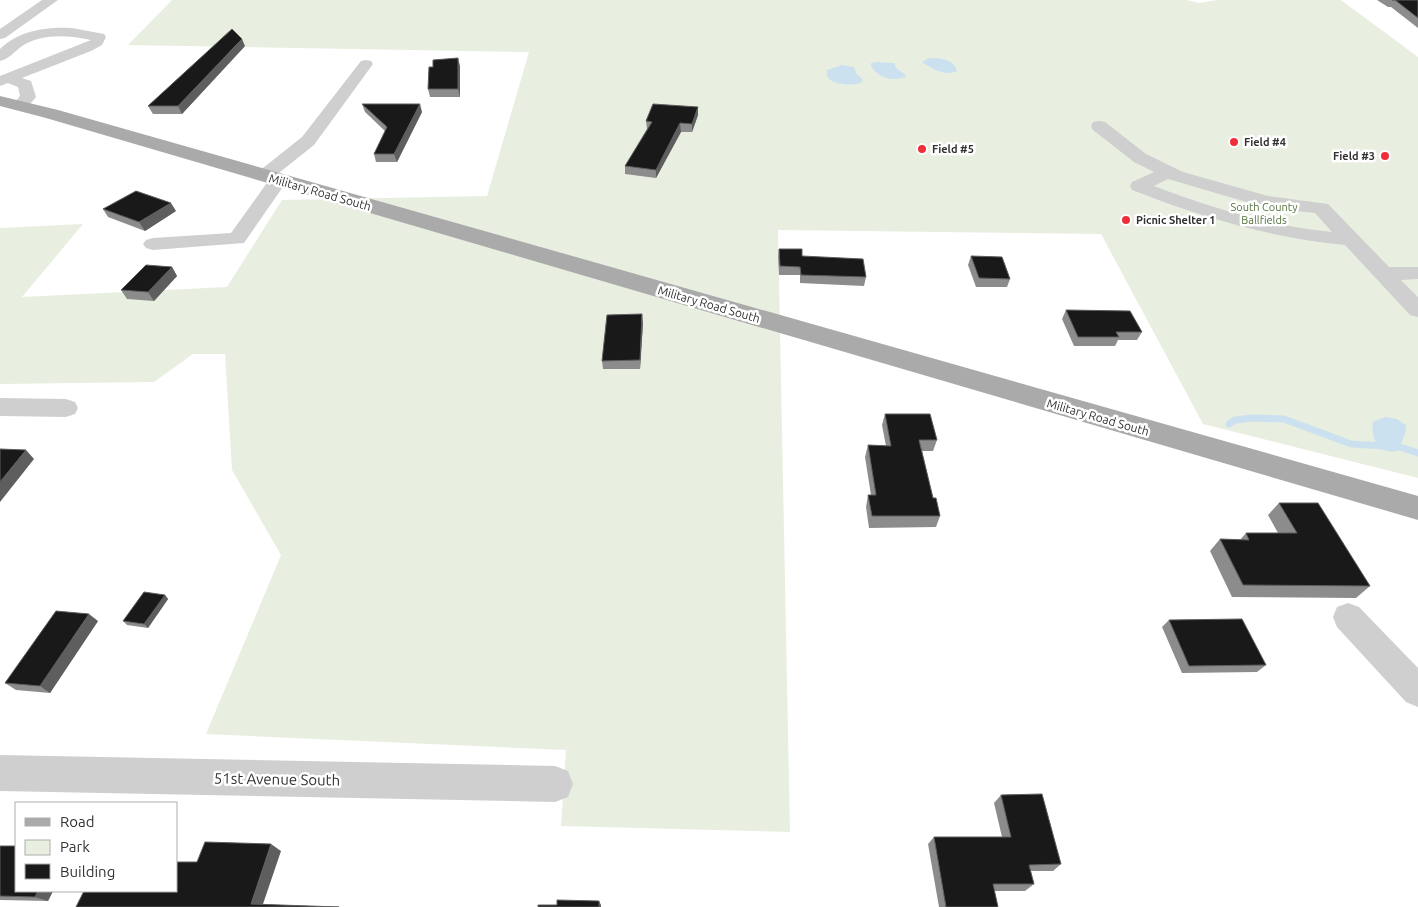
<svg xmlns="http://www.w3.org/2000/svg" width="1418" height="907" font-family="Ubuntu,sans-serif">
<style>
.green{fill:#e8efe0}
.water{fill:#cce1ef}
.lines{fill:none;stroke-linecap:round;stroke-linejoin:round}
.stream{stroke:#cce1ef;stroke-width:7}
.minor{fill:#cfcfcf;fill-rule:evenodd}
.major{fill:#aaa;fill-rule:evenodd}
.wall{fill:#8c8c8c}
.shaded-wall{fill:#5e5e5e}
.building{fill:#191919;stroke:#5e5e5e}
.poi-dot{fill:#ef2e39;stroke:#fff;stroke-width:2}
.labels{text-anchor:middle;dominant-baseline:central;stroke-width:5;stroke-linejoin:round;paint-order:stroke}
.far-poi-label{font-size:11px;font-weight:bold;fill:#323232;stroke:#fff;text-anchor:start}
.far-park-label{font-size:11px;fill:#54713c;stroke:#fff}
.street-label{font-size:12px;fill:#323232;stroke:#fff}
.near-street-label{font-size:15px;fill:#323232;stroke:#fff}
</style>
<rect width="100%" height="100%" fill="#fff"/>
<polygon class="green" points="172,0 1187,0 1199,3 1217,0 1341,0 1418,57 1418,478 1203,424 1101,234 778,230 790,832 561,826 566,750 206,734 281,555 232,470 225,354 193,354 154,382 0,384 0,228 83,224 22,297 227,287 282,200 487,196 529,52 128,45"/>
<g class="water">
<path d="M929,58C940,58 954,59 957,71C945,77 932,69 922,62Z"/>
<path d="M877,62L894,63L896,68L906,75L905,77C893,82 878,78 871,66V63Z"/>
<path d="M842,65L854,67L856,73L863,80L861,83C851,86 824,86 827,70Z"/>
<path d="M1385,417L1397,419L1406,425C1407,435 1400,441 1400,450C1380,457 1370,439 1373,422Z"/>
</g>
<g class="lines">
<polyline class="stream" points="1229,424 1235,420 1252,418 1284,419 1351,444 1400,447 1418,453"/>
<g class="minor">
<polygon points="42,0 58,0 5,38 0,39 0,29"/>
<path d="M72,28L104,34L106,37L102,45L91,51L22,78L31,81L36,97L26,109H14L12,106L20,96L18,87L8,83L0,86V76L91,40C68,35 42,33 22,46C15,51 9,59 0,61V49C20,30 46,27 72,28Z"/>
<polygon points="366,60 371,61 373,64 314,145 275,176 284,177 287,181 244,243 153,250 146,248 143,244 146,240 153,238 231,233 269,180 258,180 255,176 258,172 302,137 361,61"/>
<path d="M1099,121L1105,122L1146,154L1183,172L1268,196L1328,204L1389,267H1418V279L1401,280L1418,297V317L1410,315L1345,245C1271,238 1201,217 1132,190L1130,186L1132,182L1154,172L1134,162L1093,130L1091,126L1093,122ZM1168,179L1267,208L1315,213L1332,232C1271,226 1212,208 1154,186Z"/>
<polygon points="0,398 66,399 75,402 78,408 75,414 66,417 0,416"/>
<polygon points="1348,603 1359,607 1418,668 1418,707 1406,702 1337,627 1333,617 1337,607"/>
<polygon points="0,755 555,766 568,771 573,784 568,797 555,802 0,791"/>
</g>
<polygon class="major" points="0,96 58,110 1418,496 1418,520 46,118 0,106"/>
</g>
<g class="wall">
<polygon points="1377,0 1418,0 1418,28 1391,7 1388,7"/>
<polygon points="245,46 182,114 153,114 148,106"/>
<polygon points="460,66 460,97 430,97 428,89"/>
<polygon points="362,104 422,112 397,162 376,162 374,154 385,131 365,112"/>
<polygon points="698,115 692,132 681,132 656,178 625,174 625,166 647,129 646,121"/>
<polygon points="103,209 176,211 145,231 108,217"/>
<polygon points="779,249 866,277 864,286 800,283 800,275 779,275 778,257"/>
<polygon points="971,256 1010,279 1007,287 976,287 968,265"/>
<polygon points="172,267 177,276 154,301 127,299 121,290"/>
<polygon points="1066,310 1142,332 1137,340 1118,340 1115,346 1074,346 1062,319"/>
<polygon points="643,323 640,369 603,369 602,361"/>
<polygon points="885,414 937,440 933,451 922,451 933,498 940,516 936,527 869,528 866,507 868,495 871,495 865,457 868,445 886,446 882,425"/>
<polygon points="1279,503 1370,586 1356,598 1232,597 1210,551 1220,539 1240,540 1246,533 1278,533 1268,515"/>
<polygon points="165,595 168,599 148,628 127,625 123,621"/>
<polygon points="1169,620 1266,665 1257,672 1182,673 1162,627"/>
<polygon points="98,621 50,693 16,690 5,683"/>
<polygon points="1001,795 1061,864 1053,871 1030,871 1034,884 1025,891 994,891 998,907 939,907 928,844 934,837 1002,837 994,803"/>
<polygon points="0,846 53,891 48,901 0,900"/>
</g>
<g class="shaded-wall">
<polygon points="242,39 245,46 182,114 178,106"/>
<polygon points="458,58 460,66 460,97 458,89"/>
<polygon points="420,104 422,112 397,162 394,154"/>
<polygon points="698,107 698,115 692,132 692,124"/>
<polygon points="680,123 681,132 656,178 656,170"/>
<polygon points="171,203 176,211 145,231 139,222"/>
<polygon points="172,267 177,276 154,301 148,292"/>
<polygon points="642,314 643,323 640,369 640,360"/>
<polygon points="26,450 34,459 0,502 0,482"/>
<polygon points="165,595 168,599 148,628 144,624"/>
<polygon points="89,614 98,621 50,693 40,686"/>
<polygon points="271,844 281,851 262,907 251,904"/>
<polygon points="38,891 53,891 48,901 35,897"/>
<polygon points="599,901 601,905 601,907 599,907"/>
</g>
<g class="building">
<polygon points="1392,0 1418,0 1418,18 1395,0"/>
<polygon points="232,29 242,39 178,106 148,106"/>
<polygon points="458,58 458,89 428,89 429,67 433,67 433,60"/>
<polygon points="362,104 420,104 394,154 374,154 387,127"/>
<polygon points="653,104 698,107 692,124 680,123 656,170 625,166 652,122 646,121"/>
<polygon points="136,191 171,203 139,222 103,209"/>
<polygon points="779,249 802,249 802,256 863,259 866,277 801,275 800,267 780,266"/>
<polygon points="971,256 1002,257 1010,279 979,278"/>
<polygon points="146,265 172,267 148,292 121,290"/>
<polygon points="1066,310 1130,311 1142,332 1116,332 1119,337 1078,337"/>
<polygon points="642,314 640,360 602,361 607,315"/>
<polygon points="885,414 930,414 937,440 919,440 933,498 936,498 940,516 872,516 868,495 876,495 868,445 891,446"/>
<polygon points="0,449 26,450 0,482"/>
<polygon points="1279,503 1318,503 1370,586 1243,585 1220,539 1249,540 1246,533 1297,533"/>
<polygon points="144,592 165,595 144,624 123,621"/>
<polygon points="56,611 89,614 40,686 5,683"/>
<polygon points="1242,619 1266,665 1189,666 1169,620"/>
<polygon points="1042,794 1061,864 1029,865 1034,884 993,884 998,907 946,907 934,837 1011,837 1001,795"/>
<polygon points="205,842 271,844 251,904 339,907 76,907 84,891 176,891 176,862 197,862"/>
<polygon points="0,846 16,846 16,891 38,891 35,897 0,896"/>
<polygon points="557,900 599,901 599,907 538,907 538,905 557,905"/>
</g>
<g class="poi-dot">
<circle cx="1234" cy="142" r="5"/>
<circle cx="922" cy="149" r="5"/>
<circle cx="1385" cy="156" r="5"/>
<circle cx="1126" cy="220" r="5"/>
</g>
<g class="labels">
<g class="far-poi-label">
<text x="1244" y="142">Field #4</text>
<text x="932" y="149">Field #5</text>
<text x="1375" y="156" text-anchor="end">Field #3</text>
<text x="1136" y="220">Picnic Shelter 1</text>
</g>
<g class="far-park-label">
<text x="1264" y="207">South County<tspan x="1264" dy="13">Ballfields</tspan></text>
</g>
<g class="street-label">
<text transform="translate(320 192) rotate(16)">Military Road South</text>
<text transform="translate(709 304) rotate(16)">Military Road South</text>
<text transform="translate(1098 417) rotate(16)">Military Road South</text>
</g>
<g class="near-street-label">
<text transform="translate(277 779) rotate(1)">51st Avenue South</text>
</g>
</g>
<rect x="15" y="802" width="162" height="90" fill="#ffffff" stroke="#adadad"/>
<rect x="25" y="818" width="25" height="8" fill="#aaaaaa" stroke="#adadad"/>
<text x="60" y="827" font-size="15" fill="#323232">Road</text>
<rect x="25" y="840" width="25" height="15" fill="#e8efe0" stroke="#adadad"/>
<text x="60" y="852" font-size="15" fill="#323232">Park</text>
<rect x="25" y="864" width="25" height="15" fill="#191919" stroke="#adadad"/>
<text x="60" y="877" font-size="15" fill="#323232">Building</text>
</svg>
